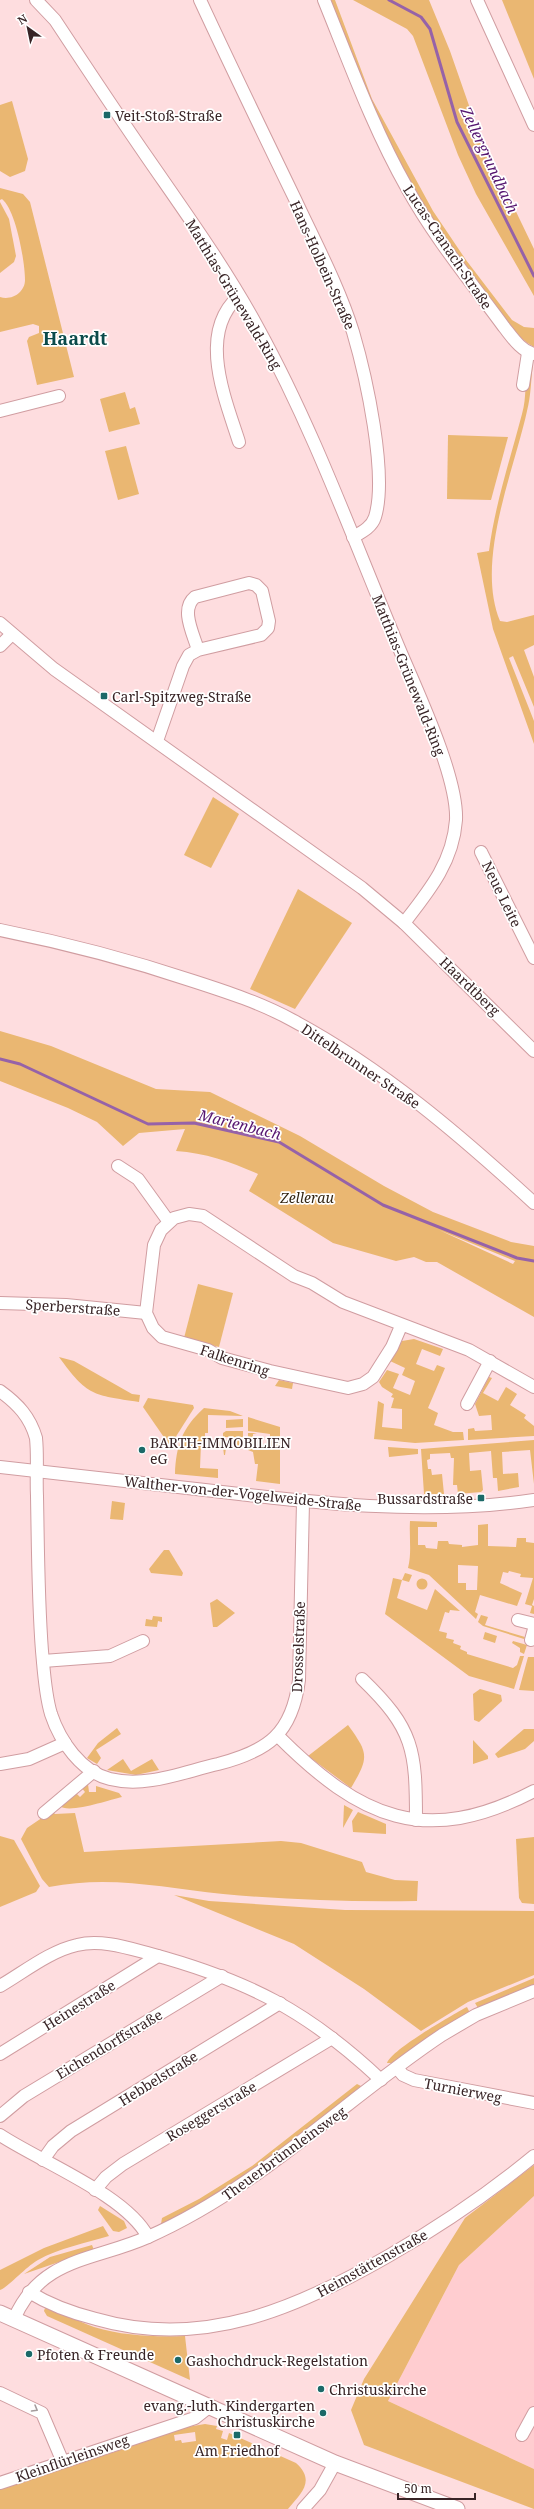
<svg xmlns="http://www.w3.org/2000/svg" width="534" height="2509" font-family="'Noto Serif',serif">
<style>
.built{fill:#ffcdd0}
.green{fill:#eab772;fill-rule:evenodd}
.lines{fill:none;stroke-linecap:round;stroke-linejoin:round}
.stream{stroke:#9662a8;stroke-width:3}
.minor-casing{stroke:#d09da1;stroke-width:14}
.major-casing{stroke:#d09da1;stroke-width:17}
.minor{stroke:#fff;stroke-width:12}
.major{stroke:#fff;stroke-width:15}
.oneway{stroke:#a59c9d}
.poi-dot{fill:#1c6968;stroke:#fff;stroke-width:1.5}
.labels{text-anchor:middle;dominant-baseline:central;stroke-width:3.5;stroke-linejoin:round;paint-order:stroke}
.poi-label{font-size:14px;fill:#382426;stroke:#fff;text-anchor:start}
.street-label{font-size:14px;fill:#382426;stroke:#fff}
.park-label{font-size:14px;font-style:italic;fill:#352714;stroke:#fff}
.water-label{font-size:15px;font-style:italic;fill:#561670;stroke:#fff}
.district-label{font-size:18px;font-weight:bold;fill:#0b4b4b;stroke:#fff}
</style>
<rect width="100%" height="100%" fill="#fedddf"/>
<polygon class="built" points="534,2196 534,2469 388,2401 459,2265"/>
<g class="green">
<path d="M330,0H335L372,99L433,211L466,260L512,320L524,327L534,328V347C510,334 496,307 480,286C452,248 424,209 401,168C372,115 352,56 330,0Z"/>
<polygon points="353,0 429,0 450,51 480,137 534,249 534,296 476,194 458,155 413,36 407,29"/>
<polygon points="502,0 534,0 534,79"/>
<polygon points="12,101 28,159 25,171 10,177 0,171 0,105"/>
<path d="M0,188L23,194L30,202L74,377L37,385L27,341L29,337L39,333V326L33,324L0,332V297C12,301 25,292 25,280C25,262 16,210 2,199L0,200Z"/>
<polygon points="0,202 9,219 16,256 14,262 0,273"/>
<path d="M529,362L533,363C531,379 531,396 527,411C514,471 475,561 500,621L507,622L534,615V645L524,650L534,677V707L513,656L509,658L534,721V744L493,629L477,553L489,551C495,504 510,460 522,414C527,397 524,380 529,362Z"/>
<polygon points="125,392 130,409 135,407 140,424 109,432 100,399"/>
<polygon points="448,435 508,437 491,500 447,499"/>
<polygon points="126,446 139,494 118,500 105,451"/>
<polygon points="213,797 239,814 211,868 184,855"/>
<polygon points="298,889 352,923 295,1009 250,989"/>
<path d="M0,1031L51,1046L156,1089L210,1092L300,1136L384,1186L433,1212L511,1242L534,1246V1317L437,1262H426L414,1257L396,1261L333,1243L249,1191L258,1174C231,1162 206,1153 176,1151L185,1129L139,1133L123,1146L97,1122L68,1108L0,1081ZM439,1230L515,1261L513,1264Z"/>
<polygon points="198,1284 233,1293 219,1347 184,1338"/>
<polygon points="414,1339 443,1349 440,1356 422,1349 416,1364 434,1371 437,1365 445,1368 428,1408 438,1413 434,1425 453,1432 463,1432 464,1440 415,1443 374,1439 378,1401 384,1404 382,1427 402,1429 402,1409 391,1408 394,1398 391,1397 393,1394 382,1387 379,1382 387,1370 399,1374 393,1388 410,1395 415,1381 402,1375 405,1368 390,1361 402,1341"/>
<path d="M59,1357L74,1361L132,1394L140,1395L139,1402C93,1395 87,1396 59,1357Z"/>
<polygon points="489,1377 492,1378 483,1393 498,1401 506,1387 517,1394 510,1405 526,1415 524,1418 534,1426 534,1436 468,1440 468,1429 474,1428 475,1431 492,1430 491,1415 479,1416 475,1404"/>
<polygon points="279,1380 293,1383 292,1389 275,1386"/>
<polygon points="148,1398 193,1405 194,1408 170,1446 143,1407"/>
<path d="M204,1408L230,1411L243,1416L208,1415V1433H205V1442L201,1443L200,1468L218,1469V1478L175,1474C176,1446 182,1428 204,1408Z"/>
<polygon points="248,1417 280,1427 280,1484 256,1481 258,1464 255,1464 253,1452 248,1450 248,1433 257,1433 253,1434 253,1450 270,1450 270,1434 248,1431"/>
<polygon points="243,1419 243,1427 226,1428 226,1420"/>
<polygon points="226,1431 243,1431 243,1437 223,1437 223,1433"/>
<polygon points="223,1440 244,1440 244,1448 226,1448 225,1455 224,1455 223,1447 219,1446 219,1442 223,1442"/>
<polygon points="534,1440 534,1484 530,1450 502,1452 503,1474 518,1473 519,1487 498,1491 497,1478 493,1478 491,1451 469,1453 470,1471 481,1470 483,1490 481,1492 458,1494 457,1485 453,1485 454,1458 451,1458 450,1453 430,1454 430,1459 427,1460 428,1469 431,1469 432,1475 442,1474 444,1494 424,1494 421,1449"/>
<polygon points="388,1447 418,1449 418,1454 389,1457"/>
<polygon points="112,1501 125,1503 123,1520 110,1519"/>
<path d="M410,1521L437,1522V1527H418V1545H425L426,1548L437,1549L438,1541H448L449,1544L462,1545V1547L478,1545V1525L488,1524V1546L516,1547L517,1538H526V1542L534,1543V1599L532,1605L534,1606V1614L530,1613L532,1606L525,1604L533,1578L520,1577L521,1574L509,1571L508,1573L503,1572L500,1583L522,1593L517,1606L480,1595L475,1612L478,1614L476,1619L429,1575L408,1568C412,1552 409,1538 410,1521ZM458,1565L478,1566L477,1590H466V1583H458Z"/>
<polygon points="164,1550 169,1550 183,1573 182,1576 151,1573 149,1569"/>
<polygon points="405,1573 412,1575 409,1582 402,1580 397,1598 427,1610 435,1589 460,1611 450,1610 449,1613 445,1612 439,1631 447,1633 446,1638 454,1640 453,1643 461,1646 460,1649 467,1652 467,1654 513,1668 517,1665 520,1656 524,1656 514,1689 469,1676 385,1614 393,1578 402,1580"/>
<circle cx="422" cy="1584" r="5.5"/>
<polygon points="217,1599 235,1613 217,1627 213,1627 210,1603"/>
<polygon points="481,1615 488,1617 485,1625 525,1637 524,1639 483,1626 478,1622"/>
<polygon points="153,1616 162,1617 162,1622 158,1621 157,1627 145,1626 146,1619 152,1620"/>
<polygon points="485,1632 497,1636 495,1643 483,1639"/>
<polygon points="513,1641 527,1645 524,1654 520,1652 520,1648 512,1643"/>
<polygon points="528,1657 534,1657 534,1691 519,1690"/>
<polygon points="480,1689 501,1695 502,1701 479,1722 474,1720 473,1694"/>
<path d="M348,1725C369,1754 369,1757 351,1788L308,1756Z"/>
<polygon points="117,1728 121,1734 96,1750 101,1758 97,1764 87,1758 98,1743"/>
<polygon points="524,1729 534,1729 534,1741 525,1749 498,1758 495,1754"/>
<polygon points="473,1740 488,1756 488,1759 473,1764"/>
<polygon points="123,1759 131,1771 152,1759 159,1770 136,1775 107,1770"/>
<path d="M88,1784L89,1792H96V1786L119,1793L122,1797C108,1800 70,1814 59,1806L75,1792L80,1797L85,1792L81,1787Z"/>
<polygon points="344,1805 353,1810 343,1828"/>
<path d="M52,1811L55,1814L75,1813L84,1852L281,1841L301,1843L362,1862L366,1872L395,1880L418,1881L417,1901C352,1902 288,1900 223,1894C162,1888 112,1875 49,1887L42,1879L21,1839L27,1828Z"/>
<polygon points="358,1812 386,1824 386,1834 353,1832 352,1821"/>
<polygon points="0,1836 14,1840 40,1886 36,1892 0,1907"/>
<polygon points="534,1837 534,1904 522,1903 519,1898 516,1839"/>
<polygon points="174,1895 209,1901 345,1910 534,1911 534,1975 468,2002 421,2031 364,1989 294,1944"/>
<polygon points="534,1978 534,1985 478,2008 475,2003"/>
<path d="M467,2007L470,2013L437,2032L393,2063H387C391,2050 452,2015 467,2007Z"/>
<polygon points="357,2084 361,2086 322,2119 217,2196 161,2224 162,2218 199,2199 252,2166"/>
<polygon points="534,2165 534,2196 459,2265 388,2401 534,2469 534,2509 364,2445 351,2410 364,2379 465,2218"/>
<polygon points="100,2206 124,2221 127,2228 119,2232 113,2231 98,2210"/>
<path d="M103,2226L109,2236C86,2243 59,2248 38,2260C28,2265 6,2289 0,2290V2270L44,2248Z"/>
<polygon points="92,2245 94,2250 24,2274 50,2257"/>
<path d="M45,2308C62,2310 78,2322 94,2327C124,2336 154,2337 185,2336L190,2380L47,2316L44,2311Z"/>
<path d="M205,2424L217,2426L216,2429L223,2431L221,2438L227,2440L229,2433L296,2463C316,2481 301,2493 288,2509H0V2489L181,2428ZM195,2432L196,2441L182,2443L181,2440L175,2441L174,2435Z"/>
</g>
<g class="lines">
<g class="stream">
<polyline points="389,0 421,17 430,29 457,122 534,276"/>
<polyline points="0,1059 20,1064 148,1124 194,1123 279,1142 383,1205 517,1258 534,1261"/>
</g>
<g class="minor-casing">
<g id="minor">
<path d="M36,0L55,20C86,67 117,114 149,160C187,215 226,269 258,328C313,428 352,536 396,641C414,685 458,775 456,820C453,862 429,891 404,923"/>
<path d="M200,0C231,67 263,133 295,199C315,242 339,287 353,332C366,376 388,475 375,517C372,527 362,532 353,537"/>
<path d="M324,0C350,64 373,128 407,188C434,237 471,282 504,327C512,337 521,351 534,354"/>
<polyline points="477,0 534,125"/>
<path d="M239,296C197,333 225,398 239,442"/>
<polyline points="523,385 528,353"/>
<polyline points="0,411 59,396"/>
<polyline points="0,623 54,669 362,888 404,923 534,1051"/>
<polyline points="0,646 12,634"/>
<path d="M157,741L183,666L189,655L198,650L261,635L268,628L269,621L262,591L256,585L249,583L195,597C180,609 193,633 198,650"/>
<polyline points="481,852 534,958"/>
<path d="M0,930C65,943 130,960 193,981C227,992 261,1003 292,1020C382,1068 460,1135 534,1203"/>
<polyline points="118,1166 138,1179 169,1222"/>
<polyline points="0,1303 66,1305 146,1313"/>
<polyline points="401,1326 392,1347 373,1377 363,1384 348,1388 270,1371 222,1358 208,1350 162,1337 153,1328 146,1313 154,1245 161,1230 174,1218 189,1214 203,1216 294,1276 312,1283 343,1302 469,1350 534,1387"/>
<path d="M0,1391C18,1404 30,1417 36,1438C38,1457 36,1477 37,1496C38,1548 38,1599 42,1651C44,1672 45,1694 51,1714C60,1741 81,1772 110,1779C146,1788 183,1772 218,1764C268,1751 292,1734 299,1680L303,1502"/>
<polyline points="467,1404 490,1361"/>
<path d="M0,1467C68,1475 137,1482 205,1490C314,1503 424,1516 534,1500"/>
<polyline points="518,1620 534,1624"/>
<polyline points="531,1640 534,1629"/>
<polyline points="43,1661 110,1656 143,1641"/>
<path d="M362,1679C414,1729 416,1750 416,1820"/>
<path d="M278,1736C360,1818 425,1848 534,1791"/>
<polyline points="0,1764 29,1759 65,1743"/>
<polyline points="44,1813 94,1771"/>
<path d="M0,1986C24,1972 50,1951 77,1945C101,1939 128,1948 151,1954C247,1980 308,2011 381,2080"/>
<polyline points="0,2054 158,1956"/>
<polyline points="397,2068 403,2075 414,2080 534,2103"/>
<polyline points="0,2116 24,2096 222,1976"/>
<path d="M0,2135C41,2162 126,2195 148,2237"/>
<polyline points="43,2160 53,2146 71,2131 280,2003"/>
<polyline points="95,2190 106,2177 123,2164 332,2038"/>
<path d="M29,2292C50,2305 72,2313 96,2319C203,2350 298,2308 390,2255C440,2226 489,2193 534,2156"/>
<path d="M14,2319C41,2257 94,2261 148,2237C259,2188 343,2101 442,2035L476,2015L534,1991"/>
<polyline points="0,2393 42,2413 62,2460"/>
<polyline points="522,2435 534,2413"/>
<polyline points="0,2483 195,2418 209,2407"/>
<polyline points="303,2509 320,2490 335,2463"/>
</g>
</g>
<g class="major-casing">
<polyline id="major" points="0,2313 335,2463 457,2509"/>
</g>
<use href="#minor" class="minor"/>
<use href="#major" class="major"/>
</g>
<defs><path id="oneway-chevron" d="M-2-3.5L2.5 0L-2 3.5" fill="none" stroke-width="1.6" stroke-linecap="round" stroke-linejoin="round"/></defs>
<use class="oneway" href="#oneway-chevron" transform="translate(35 2409) rotate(30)"/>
<g class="poi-dot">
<rect x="103" y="111" width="8" height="8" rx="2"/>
<rect x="100" y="692" width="8" height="8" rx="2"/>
<circle cx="142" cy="1450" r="4"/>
<rect x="477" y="1494" width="8" height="8" rx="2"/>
<circle cx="29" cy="2354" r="4"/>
<circle cx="178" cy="2360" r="4"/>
<circle cx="321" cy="2389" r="4"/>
<circle cx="323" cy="2413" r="4"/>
<rect x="233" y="2431" width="8" height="8" rx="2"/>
</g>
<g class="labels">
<g class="poi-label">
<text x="115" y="115">Veit-Stoß-Straße</text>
<text x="112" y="696">Carl-Spitzweg-Straße</text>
<text x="150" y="1442">BARTH-IMMOBILIEN<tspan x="150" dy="16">eG</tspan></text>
<text x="473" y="1498" text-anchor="end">Bussardstraße</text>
<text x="37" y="2354">Pfoten &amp; Freunde</text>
<text x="186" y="2360">Gashochdruck-Regelstation</text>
<text x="329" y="2389">Christuskirche</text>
<text x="315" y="2405" text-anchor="end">evang.-luth. Kindergarten<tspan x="315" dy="16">Christuskirche</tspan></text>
<text x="237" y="2450" text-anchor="middle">Am Friedhof</text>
</g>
<g class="street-label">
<text transform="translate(448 247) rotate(56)">Lucas-Cranach-Straße</text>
<text transform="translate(323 265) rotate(66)">Hans-Holbein-Straße</text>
<text transform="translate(234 294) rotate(59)">Matthias-Grünewald-Ring</text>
<text transform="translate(409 675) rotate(68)">Matthias-Grünewald-Ring</text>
<text transform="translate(502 894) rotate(64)">Neue Leite</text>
<text transform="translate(470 986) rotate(44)">Haardtberg</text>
<text transform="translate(361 1066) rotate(34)">Dittelbrunner Straße</text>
<text transform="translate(73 1307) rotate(4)">Sperberstraße</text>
<text transform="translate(235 1360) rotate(18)">Falkenring</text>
<text transform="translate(243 1493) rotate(6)">Walther-von-der-Vogelweide-Straße</text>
<text transform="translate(298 1647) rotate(-88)">Drosselstraße</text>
<text transform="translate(79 2005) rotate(-32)">Heinestraße</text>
<text transform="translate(109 2044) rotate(-31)">Eichendorffstraße</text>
<text transform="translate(158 2078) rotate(-32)">Hebbelstraße</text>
<text transform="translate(463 2090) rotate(11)">Turnierweg</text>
<text transform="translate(211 2111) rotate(-31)">Roseggerstraße</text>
<text transform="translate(284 2153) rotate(-36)">Theuerbrünnleinsweg</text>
<text transform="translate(372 2263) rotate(-29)">Heimstättenstraße</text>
<text transform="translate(72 2458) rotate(-19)">Kleinflürleinsweg</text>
</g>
<g class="park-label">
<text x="307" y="1197">Zellerau</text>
</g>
<g class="water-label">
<text transform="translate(490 160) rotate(65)">Zellergrundbach</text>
<text transform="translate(240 1124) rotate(14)">Marienbach</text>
</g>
<g class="district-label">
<text x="75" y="338">Haardt</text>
</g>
</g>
<g transform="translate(28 28) rotate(327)" stroke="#ffffff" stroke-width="3" paint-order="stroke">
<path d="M0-3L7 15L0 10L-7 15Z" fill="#382426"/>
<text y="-6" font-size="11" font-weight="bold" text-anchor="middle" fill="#382426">N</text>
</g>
<path d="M398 2493v6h77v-6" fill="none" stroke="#382426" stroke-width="2"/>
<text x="404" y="2493" font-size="12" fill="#382426" stroke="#ffffff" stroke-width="3" paint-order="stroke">50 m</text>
</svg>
